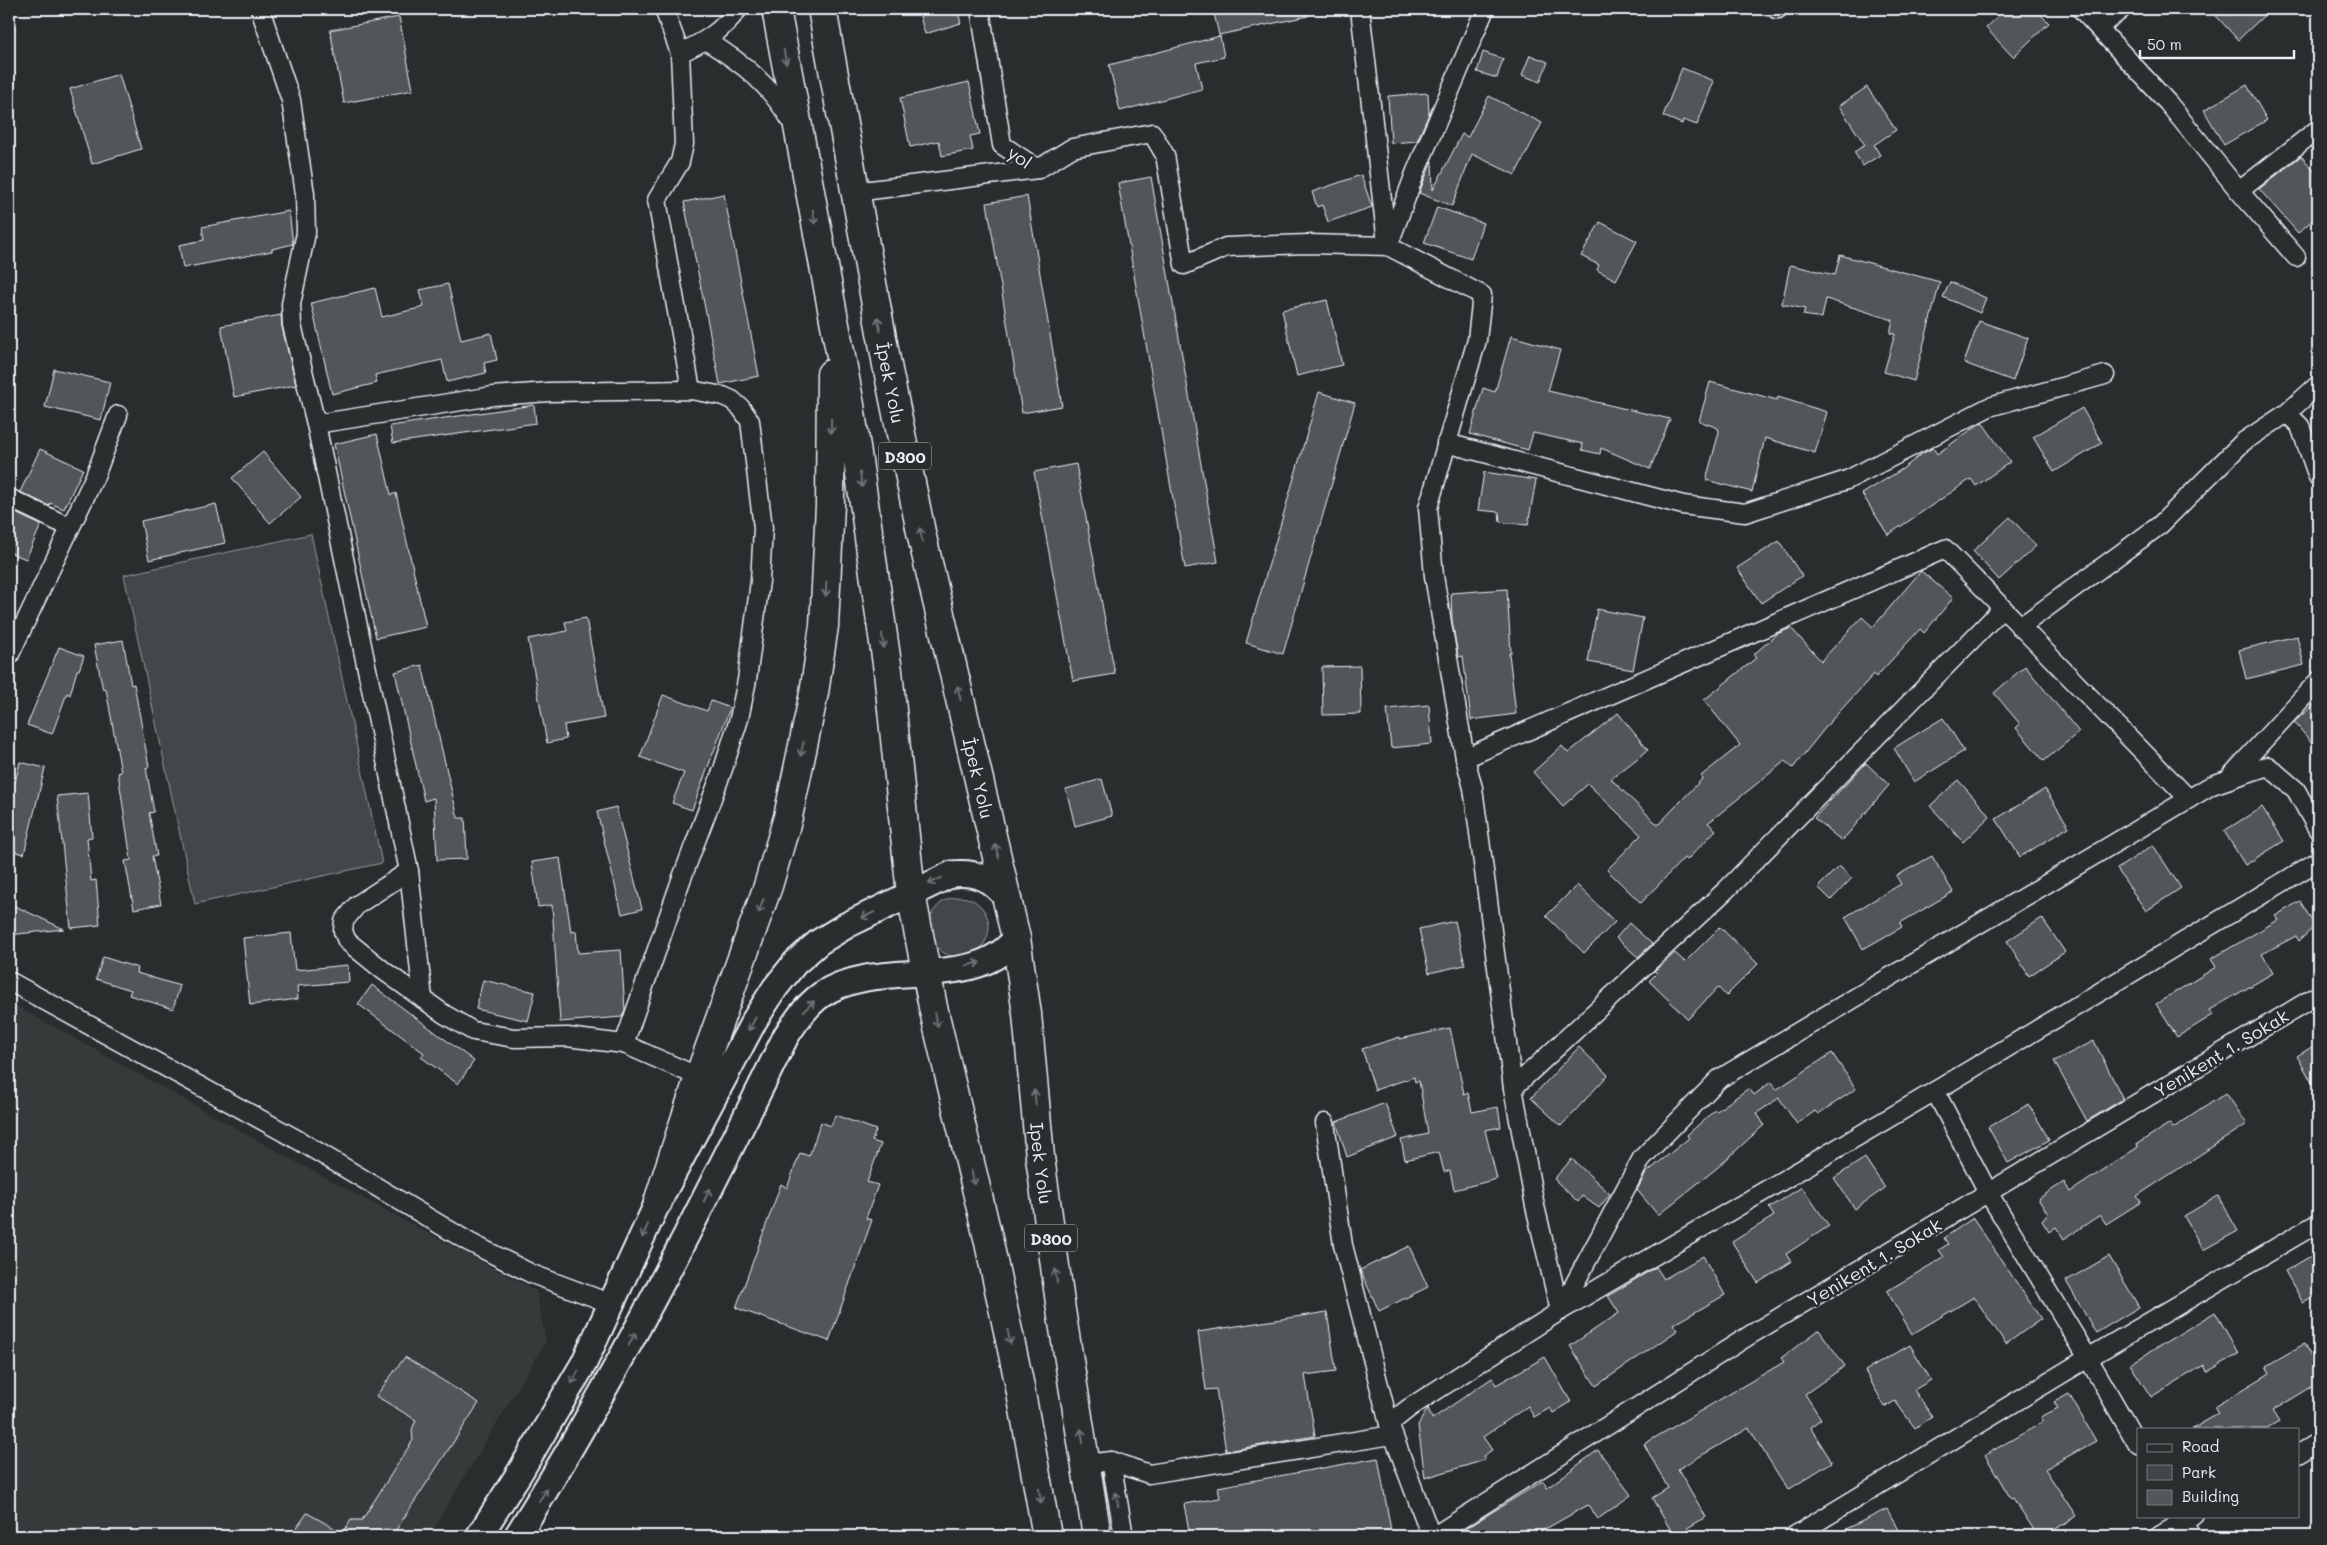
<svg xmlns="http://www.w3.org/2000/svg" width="2327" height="1545" font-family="Mali,sans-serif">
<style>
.built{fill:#363a3b}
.green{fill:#424648;stroke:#959ca0}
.building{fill:#535759;stroke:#e8f1f8}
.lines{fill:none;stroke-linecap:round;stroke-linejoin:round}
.minor-casing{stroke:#e8f1f8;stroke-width:21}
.secondary-casing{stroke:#e8f1f8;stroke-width:29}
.trunk-casing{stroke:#e8f1f8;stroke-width:31}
.minor{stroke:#2a2d2e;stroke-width:18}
.secondary{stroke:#2a2d2e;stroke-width:25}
.trunk{stroke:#2a2d2e;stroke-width:28}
.oneway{stroke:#6c7275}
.labels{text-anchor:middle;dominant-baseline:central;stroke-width:5;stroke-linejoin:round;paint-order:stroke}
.shield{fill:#2a2d2e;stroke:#afb6bb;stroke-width:1}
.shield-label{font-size:16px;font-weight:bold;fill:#e8f1f8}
.street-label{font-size:18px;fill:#e8f1f8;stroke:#2a2d2e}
</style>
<rect width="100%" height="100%" fill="#2a2d2e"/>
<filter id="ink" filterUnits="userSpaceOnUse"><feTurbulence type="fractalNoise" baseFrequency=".02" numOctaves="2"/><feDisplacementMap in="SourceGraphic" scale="10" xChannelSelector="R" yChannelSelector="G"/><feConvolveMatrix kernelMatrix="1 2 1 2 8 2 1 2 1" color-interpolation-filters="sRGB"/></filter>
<g filter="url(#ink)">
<polygon class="built" points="9,1002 307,1168 536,1291 546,1341 429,1536 9,1536"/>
<g class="green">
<polygon points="311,534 382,863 195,904 124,575"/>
<circle cx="959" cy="927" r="30"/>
</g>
<g class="building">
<polygon points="918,9 957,9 961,23 925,34"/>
<polygon points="1213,9 1307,9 1308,16 1219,35"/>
<polygon points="2006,9 2035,9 2049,23 2013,57 1986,28"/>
<polygon points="2210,9 2271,9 2238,40"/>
<polygon points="399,17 413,90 344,103 330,30"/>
<polygon points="1220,36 1224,57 1196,63 1202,89 1120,111 1109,65"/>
<polygon points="1483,52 1503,59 1497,78 1477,72"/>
<polygon points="1530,55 1548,62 1540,82 1522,75"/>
<polygon points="1682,68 1714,81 1697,125 1683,120 1682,124 1663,116"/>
<polygon points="119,74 141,149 92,164 70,89"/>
<polygon points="969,82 980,134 970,136 973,150 942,156 939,141 910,147 900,98"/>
<polygon points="2247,85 2267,120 2224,145 2204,110"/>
<polygon points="1867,87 1896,130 1874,145 1880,155 1863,166 1854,152 1865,145 1839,106"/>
<polygon points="1428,93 1429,114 1417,141 1391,143 1388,96"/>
<polygon points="1489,96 1542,123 1515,175 1472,154 1452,206 1419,193 1432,161 1433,190 1462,134 1468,137"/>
<polygon points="2301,156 2318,175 2318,215 2298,233 2259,189"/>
<polygon points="1361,175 1372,207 1328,222 1322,205 1317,207 1312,192"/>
<polygon points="1151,177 1218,562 1185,568 1118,183"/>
<polygon points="724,194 759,376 720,384 684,202"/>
<polygon points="1027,196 1062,406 1022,413 987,203"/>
<polygon points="1437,207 1483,223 1471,259 1424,243"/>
<polygon points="289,211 293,244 272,249 272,251 183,268 179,245 204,240 202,227"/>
<polygon points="1600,222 1637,241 1616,280 1597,270 1599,265 1581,256"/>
<polygon points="1840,255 1940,282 1914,381 1884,372 1895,334 1890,333 1893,320 1826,299 1822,318 1803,315 1805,309 1782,304 1790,265 1835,275"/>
<polygon points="1950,282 1986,298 1980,313 1943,297"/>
<polygon points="448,284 461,340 491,333 497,360 484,363 486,373 447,382 442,360 375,375 377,383 332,394 311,303 375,288 382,317 424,307 420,290"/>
<polygon points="1327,300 1342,365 1297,376 1282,310"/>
<polygon points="281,315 282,327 296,385 234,397 221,326"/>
<polygon points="1979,321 2028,338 2013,381 1964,363"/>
<polygon points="1511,336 1560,350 1548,391 1670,419 1650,469 1601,448 1600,454 1582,450 1583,444 1533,433 1528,450 1470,434 1483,388 1495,392"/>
<polygon points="54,369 110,382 101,420 45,407"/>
<polygon points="1710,382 1777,400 1778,397 1827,412 1815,453 1765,438 1752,492 1706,480 1719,432 1718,428 1699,421"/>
<polygon points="1319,392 1355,403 1283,654 1246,643"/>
<polygon points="534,405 536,423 393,443 390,426"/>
<polygon points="2082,408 2102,443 2054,472 2033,437"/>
<polygon points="1982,422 2010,462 1976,486 1971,479 1888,535 1862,494 1904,468 1920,455 1933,448 1937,454"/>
<polygon points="377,434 391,495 396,493 426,627 376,638 334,444"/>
<polygon points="40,449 83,469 64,509 50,503 49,506 20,492"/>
<polygon points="263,452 301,497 270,523 232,478"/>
<polygon points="1076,464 1115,674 1073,681 1034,472"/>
<polygon points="1484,472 1536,480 1528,525 1500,522 1499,512 1478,510"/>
<polygon points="216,504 225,543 149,560 141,521"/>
<polygon points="11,511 41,525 26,559 9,552 9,516"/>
<polygon points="2010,517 2036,546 1999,580 1973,551"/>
<polygon points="1779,541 1802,576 1761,603 1737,568"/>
<polygon points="1921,571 1953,598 1924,633 1920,629 1876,677 1874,674 1829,723 1793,768 1785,761 1708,823 1716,830 1687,860 1684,858 1641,903 1607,870 1641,835 1588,784 1563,806 1533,772 1562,746 1568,753 1618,713 1648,750 1611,779 1658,825 1702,779 1701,776 1740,745 1704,700 1756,658 1753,655 1777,634 1791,628 1821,661 1862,617 1873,627"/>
<polygon points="1507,589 1511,653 1509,653 1516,714 1471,720 1463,656 1458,657 1452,620 1451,593"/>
<polygon points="1597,609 1643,618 1633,670 1588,662"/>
<polygon points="586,618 604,718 564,725 566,739 547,743 528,639 567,631 565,622"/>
<polygon points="2297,636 2304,665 2246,679 2239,650"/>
<polygon points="123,640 131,685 134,684 149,767 146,768 154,812 149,813 157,856 152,856 161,904 134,909 125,861 131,860 118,773 121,772 106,689 103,690 94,645"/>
<polygon points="59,647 84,656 79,670 77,670 70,695 67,693 52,734 27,725"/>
<polygon points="422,665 458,818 465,818 467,859 437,860 434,798 424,801 395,672"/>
<polygon points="1360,666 1361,714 1323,715 1322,667"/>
<polygon points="2025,666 2079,732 2044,761 2016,728 2020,724 1994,693"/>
<polygon points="663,695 707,711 711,701 730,708 692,810 672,803 684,773 640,757"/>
<polygon points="2318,701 2318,750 2294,722"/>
<polygon points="1429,705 1432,744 1391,748 1387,709"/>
<polygon points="1943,718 1964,751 1914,782 1894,748"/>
<polygon points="20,762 45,768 24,854 9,850 9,806"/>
<polygon points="1866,763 1889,785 1842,841 1814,818"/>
<polygon points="1102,779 1112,816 1075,826 1066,789"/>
<polygon points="1958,780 1990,816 1963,842 1930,806"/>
<polygon points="2045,789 2069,827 2020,857 1996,819"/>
<polygon points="88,793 92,837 87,838 91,881 96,880 100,925 71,928 57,796"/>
<polygon points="616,807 642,909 622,914 597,812"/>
<polygon points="2262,807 2284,841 2245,865 2224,831"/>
<polygon points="2153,845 2181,888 2146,911 2117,869"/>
<polygon points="1932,856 1953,892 1900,923 1902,927 1863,949 1845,917 1901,884 1896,876"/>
<polygon points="560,858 571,932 576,931 578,953 621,950 625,1010 622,1017 560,1022 552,905 538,907 532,862"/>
<polygon points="1839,866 1852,878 1831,900 1818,887"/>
<polygon points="1577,885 1615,922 1584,953 1546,916"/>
<polygon points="2300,901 2315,926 2299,941 2296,936 2262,954 2273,973 2210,1010 2213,1015 2177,1037 2156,1004 2216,967 2211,959 2278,920 2275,916"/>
<polygon points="15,906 64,929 9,935 9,919"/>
<polygon points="2042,918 2065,952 2029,976 2007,941"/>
<polygon points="1455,921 1465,965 1429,973 1419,929"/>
<polygon points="1629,923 1652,944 1638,957 1616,938"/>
<polygon points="1720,927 1758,964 1726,996 1718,987 1688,1019 1649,981 1657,973 1654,971 1675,953 1685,962"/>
<polygon points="291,933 295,970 348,965 349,982 297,986 298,999 250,1005 243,938"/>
<polygon points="103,957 138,968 137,973 180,986 173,1009 129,995 131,990 96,979"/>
<polygon points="483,980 535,992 528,1021 476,1009"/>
<polygon points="372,985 474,1061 458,1084 421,1057 424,1053 358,1004"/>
<polygon points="1450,1028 1464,1094 1468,1093 1472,1112 1498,1107 1501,1127 1485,1130 1497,1179 1454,1190 1450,1171 1444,1172 1439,1152 1405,1160 1401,1140 1428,1134 1419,1081 1415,1082 1414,1077 1375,1090 1362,1049 1400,1037 1400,1039"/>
<polygon points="2094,1041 2123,1099 2087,1121 2054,1061"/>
<polygon points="2318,1043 2318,1093 2297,1056"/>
<polygon points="1579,1047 1608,1075 1561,1126 1531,1098"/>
<polygon points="1832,1053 1856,1089 1818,1114 1815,1111 1797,1124 1779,1098 1757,1113 1764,1125 1717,1168 1658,1215 1637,1190 1646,1173 1689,1138 1687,1135 1715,1110 1717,1111 1749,1088 1754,1095 1771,1082 1776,1090"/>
<polygon points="2226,1093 2247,1124 2137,1196 2141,1202 2106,1224 2100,1215 2064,1239 2056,1227 2049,1232 2042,1221 2048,1214 2038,1199 2064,1182 2070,1192 2138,1147 2137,1144 2170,1123 2173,1128"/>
<polygon points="1385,1103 1398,1137 1347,1157 1336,1122"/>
<polygon points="2029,1104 2049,1140 2008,1163 1988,1127"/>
<polygon points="835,1115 876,1130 872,1141 881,1144 867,1182 878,1185 866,1218 872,1220 829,1341 736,1308 781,1184 787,1188 800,1153 809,1156 821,1122 831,1126"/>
<polygon points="1865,1158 1885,1188 1855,1209 1834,1178"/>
<polygon points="1572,1159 1610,1194 1599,1208 1582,1196 1578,1202 1554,1179"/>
<polygon points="1802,1187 1829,1226 1786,1254 1791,1262 1758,1283 1732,1242 1774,1216 1769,1208"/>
<polygon points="2218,1196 2238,1231 2203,1250 2184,1216"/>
<polygon points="1973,1218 2041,1319 2006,1344 1974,1297 1912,1334 1887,1291 1944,1257 1939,1250 1948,1244 1944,1238"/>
<polygon points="1409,1246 1428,1287 1379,1311 1360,1270"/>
<polygon points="1703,1256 1725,1295 1674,1324 1678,1330 1596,1386 1570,1346 1619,1313 1608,1296 1656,1267 1664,1279"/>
<polygon points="2109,1256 2139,1307 2096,1333 2066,1281"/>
<polygon points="2311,1256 2313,1261 2318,1259 2318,1295 2303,1303 2285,1271"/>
<polygon points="1327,1312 1336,1371 1305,1375 1315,1436 1226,1451 1216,1389 1206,1390 1198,1332"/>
<polygon points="2215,1312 2239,1354 2207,1372 2204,1365 2151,1397 2130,1364"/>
<polygon points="1819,1330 1845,1366 1805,1394 1821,1419 1810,1427 1832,1462 1788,1490 1749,1428 1678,1469 1706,1517 1674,1536 1652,1498 1668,1488 1644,1444 1784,1362 1781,1358"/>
<polygon points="2304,1344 2318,1369 2318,1383 2272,1411 2279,1422 2267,1429 2192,1429 2218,1414 2214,1407 2270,1373 2266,1366"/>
<polygon points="1910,1345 1931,1380 1914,1390 1932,1416 1915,1428 1895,1401 1885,1407 1865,1371"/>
<polygon points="405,1357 479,1403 392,1536 291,1536 307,1513 343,1533 351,1520 362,1520 413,1440 412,1430 416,1420 376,1396"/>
<polygon points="1545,1357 1571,1402 1553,1413 1550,1408 1534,1417 1528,1406 1483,1437 1492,1450 1483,1456 1485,1460 1425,1478 1418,1425 1428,1408 1432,1419 1492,1378 1496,1385"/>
<polygon points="2069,1394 2096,1441 2045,1469 2076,1516 2045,1536 2038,1536 2013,1498 2011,1499 1985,1455 2043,1422 2041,1417 2058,1408 2054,1402"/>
<polygon points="1598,1450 1631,1495 1598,1519 1588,1505 1533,1536 1453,1536 1543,1481 1547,1488"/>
<polygon points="1378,1458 1392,1536 1190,1536 1184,1504 1220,1498 1218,1487"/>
<polygon points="1887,1509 1902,1536 1832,1536"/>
</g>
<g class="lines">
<g class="minor-casing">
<g id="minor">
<polyline points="260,9 291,100 305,194 306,233 291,304 292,325 316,424 409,871 423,999"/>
<polyline points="664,9 680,53"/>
<polyline points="980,9 1002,145 1038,169"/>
<polyline points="1360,9 1387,243"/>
<polyline points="1776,9 1778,9"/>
<polyline points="2081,9 2168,103 2239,191 2296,257"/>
<polyline points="2099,27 2122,9"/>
<path d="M707,41C744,64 769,84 792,122"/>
<polyline points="2239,191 2318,129"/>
<polyline points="855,192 1038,169 1072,148 1152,133 1165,155 1184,265 1226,247 1308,244 1388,246 1482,295 1477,340 1428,508 1434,576 1465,758 1473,788 1513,1088 1535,1206 1560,1311"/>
<polyline points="1388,246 1416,171 1485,9"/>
<path d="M691,390L657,200L680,162L684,144L680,53C706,41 721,32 738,9"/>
<polyline points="2287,413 2300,426 2318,477"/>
<polyline points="316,424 493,396 549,392 691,390 723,396 732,400 741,408 750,421 763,528 760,581 747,680 739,719 723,769 680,883 624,1044"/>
<polyline points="1446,443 1683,505 1745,513 1847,480 1989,407 2105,375"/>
<polyline points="9,498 69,527"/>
<polyline points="2020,627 2160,525 2243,442 2287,413 2318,385"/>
<polyline points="9,656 95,476 118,415"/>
<polyline points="1465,758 1945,549 2189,799"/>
<polyline points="2229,778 2318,681"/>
<polyline points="409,871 357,905 344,921 343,931 347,941 384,971 444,1014 473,1031 514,1038 567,1037 624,1044 699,1077"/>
<polyline points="9,981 298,1140 469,1242 532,1274 612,1304"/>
<polyline points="1513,1088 1726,890 2002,609"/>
<polyline points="1935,1091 1989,1194 2088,1358 2138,1445"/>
<polyline points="1325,1123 1343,1245 1389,1424"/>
<polyline points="1560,1311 1642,1158 1719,1079 2212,785 2268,766 2296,790 2318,830"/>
<polyline points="2298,1454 2318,1442"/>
<polyline points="1111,1461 1124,1536"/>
<polyline points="1086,1464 1111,1461 1149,1474 1392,1435"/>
<polyline points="2179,1516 2191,1536"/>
<polyline points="1431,1536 1389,1424 1409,1408 1560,1311 1935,1091 2318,861"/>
<polyline points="1434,1536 1750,1335 2318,995"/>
<polyline points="1794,1536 2088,1358 2318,1223"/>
<polyline points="2159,1536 2193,1516"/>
</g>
</g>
<g class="secondary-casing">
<g id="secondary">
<path d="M479,1536L520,1472L584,1363L658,1202L754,1021L775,988L795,963L819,942L847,925L952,874C978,871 991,879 1008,899"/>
<path d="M517,1536C618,1376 702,1206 786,1036C796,1021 806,1006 821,995C877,956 974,994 1016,938"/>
</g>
</g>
<g class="trunk-casing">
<g id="trunk">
<polyline points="776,9 850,405 888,671 911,894 933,1007 988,1238 1019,1382 1047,1536"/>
<path id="s1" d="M822,9L887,365L922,537L1016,938L1027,1014L1040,1157L1061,1310L1097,1536"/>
<polyline points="658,1202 699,1077 768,886 788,817 814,693 824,626 830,505 831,374"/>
</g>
</g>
<use href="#minor" class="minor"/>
<use href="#secondary" class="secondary"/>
<use href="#trunk" class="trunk"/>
</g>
<defs><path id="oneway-shaft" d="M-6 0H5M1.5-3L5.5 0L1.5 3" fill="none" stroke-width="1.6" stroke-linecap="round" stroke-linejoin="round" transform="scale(1.25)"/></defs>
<g class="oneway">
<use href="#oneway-shaft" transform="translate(785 57) rotate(80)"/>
<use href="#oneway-shaft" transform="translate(814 217) rotate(80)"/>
<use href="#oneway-shaft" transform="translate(879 324) rotate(-100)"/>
<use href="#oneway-shaft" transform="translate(831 426) rotate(91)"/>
<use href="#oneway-shaft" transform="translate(861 480) rotate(82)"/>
<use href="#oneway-shaft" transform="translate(921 535) rotate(-102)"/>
<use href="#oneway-shaft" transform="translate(826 589) rotate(93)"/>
<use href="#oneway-shaft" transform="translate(883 641) rotate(82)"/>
<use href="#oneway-shaft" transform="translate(959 693) rotate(-103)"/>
<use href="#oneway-shaft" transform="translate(802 749) rotate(102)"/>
<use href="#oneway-shaft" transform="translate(997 851) rotate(-103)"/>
<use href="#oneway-shaft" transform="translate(935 881) rotate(154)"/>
<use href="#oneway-shaft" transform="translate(761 906) rotate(109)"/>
<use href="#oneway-shaft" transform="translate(868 915) rotate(155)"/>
<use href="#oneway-shaft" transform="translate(973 964) rotate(-13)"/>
<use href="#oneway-shaft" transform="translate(809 1006) rotate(-44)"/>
<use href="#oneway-shaft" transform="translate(936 1020) rotate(77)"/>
<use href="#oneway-shaft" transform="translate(752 1024) rotate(119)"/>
<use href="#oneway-shaft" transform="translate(1035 1097) rotate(-95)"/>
<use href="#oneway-shaft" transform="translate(973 1178) rotate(77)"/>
<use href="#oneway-shaft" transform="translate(707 1195) rotate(-63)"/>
<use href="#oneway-shaft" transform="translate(645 1231) rotate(114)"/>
<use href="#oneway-shaft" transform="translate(1056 1276) rotate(-98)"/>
<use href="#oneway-shaft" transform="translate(1009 1337) rotate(78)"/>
<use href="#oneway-shaft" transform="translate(632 1339) rotate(-63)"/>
<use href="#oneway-shaft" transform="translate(575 1377) rotate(119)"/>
<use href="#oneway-shaft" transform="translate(1082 1436) rotate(-99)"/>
<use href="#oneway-shaft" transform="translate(543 1495) rotate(-58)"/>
<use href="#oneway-shaft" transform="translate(1040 1496) rotate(80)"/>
<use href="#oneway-shaft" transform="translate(1117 1499) rotate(-100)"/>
</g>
</g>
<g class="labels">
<g class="shield">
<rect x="879" y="442.5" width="52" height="27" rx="4"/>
<rect x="1025" y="1224.5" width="52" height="27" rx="4"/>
</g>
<g class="shield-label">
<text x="905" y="456">D300</text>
<text x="1051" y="1238">D300</text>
</g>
<g class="street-label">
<text transform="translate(1020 157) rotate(35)">yol</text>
<text stroke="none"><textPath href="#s1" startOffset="380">İpek Yolu</textPath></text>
<text stroke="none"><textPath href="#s1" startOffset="785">İpek Yolu</textPath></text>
<text transform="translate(2221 1053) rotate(-31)">Yenikent 1. Sokak</text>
<text stroke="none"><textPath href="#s1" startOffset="1176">Ipek Yolu</textPath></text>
<text transform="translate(1874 1262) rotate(-31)">Yenikent 1. Sokak</text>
</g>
</g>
<rect width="2327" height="1545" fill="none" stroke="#2a2d2e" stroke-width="30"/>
<rect x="15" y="15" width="2297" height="1515" fill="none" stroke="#e8f1f8" stroke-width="2" filter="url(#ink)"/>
<rect x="2137" y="1428" width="162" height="90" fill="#2a2d2e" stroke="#767b7f"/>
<rect x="2147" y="1444" width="25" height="8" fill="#2a2d2e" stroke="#767b7f"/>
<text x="2182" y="1452" font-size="15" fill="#e8f1f8">Road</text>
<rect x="2147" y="1465" width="25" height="15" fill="#424648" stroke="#767b7f"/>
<text x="2182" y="1478" font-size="15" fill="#e8f1f8">Park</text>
<rect x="2147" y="1490" width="25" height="15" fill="#535759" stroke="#767b7f"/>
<text x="2182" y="1502" font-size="15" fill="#e8f1f8">Building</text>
<path d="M2140 50v8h154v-8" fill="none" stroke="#e8f1f8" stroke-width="2.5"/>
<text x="2147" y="50" font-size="15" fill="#e8f1f8" stroke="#2a2d2e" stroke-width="4" paint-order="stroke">50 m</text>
</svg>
